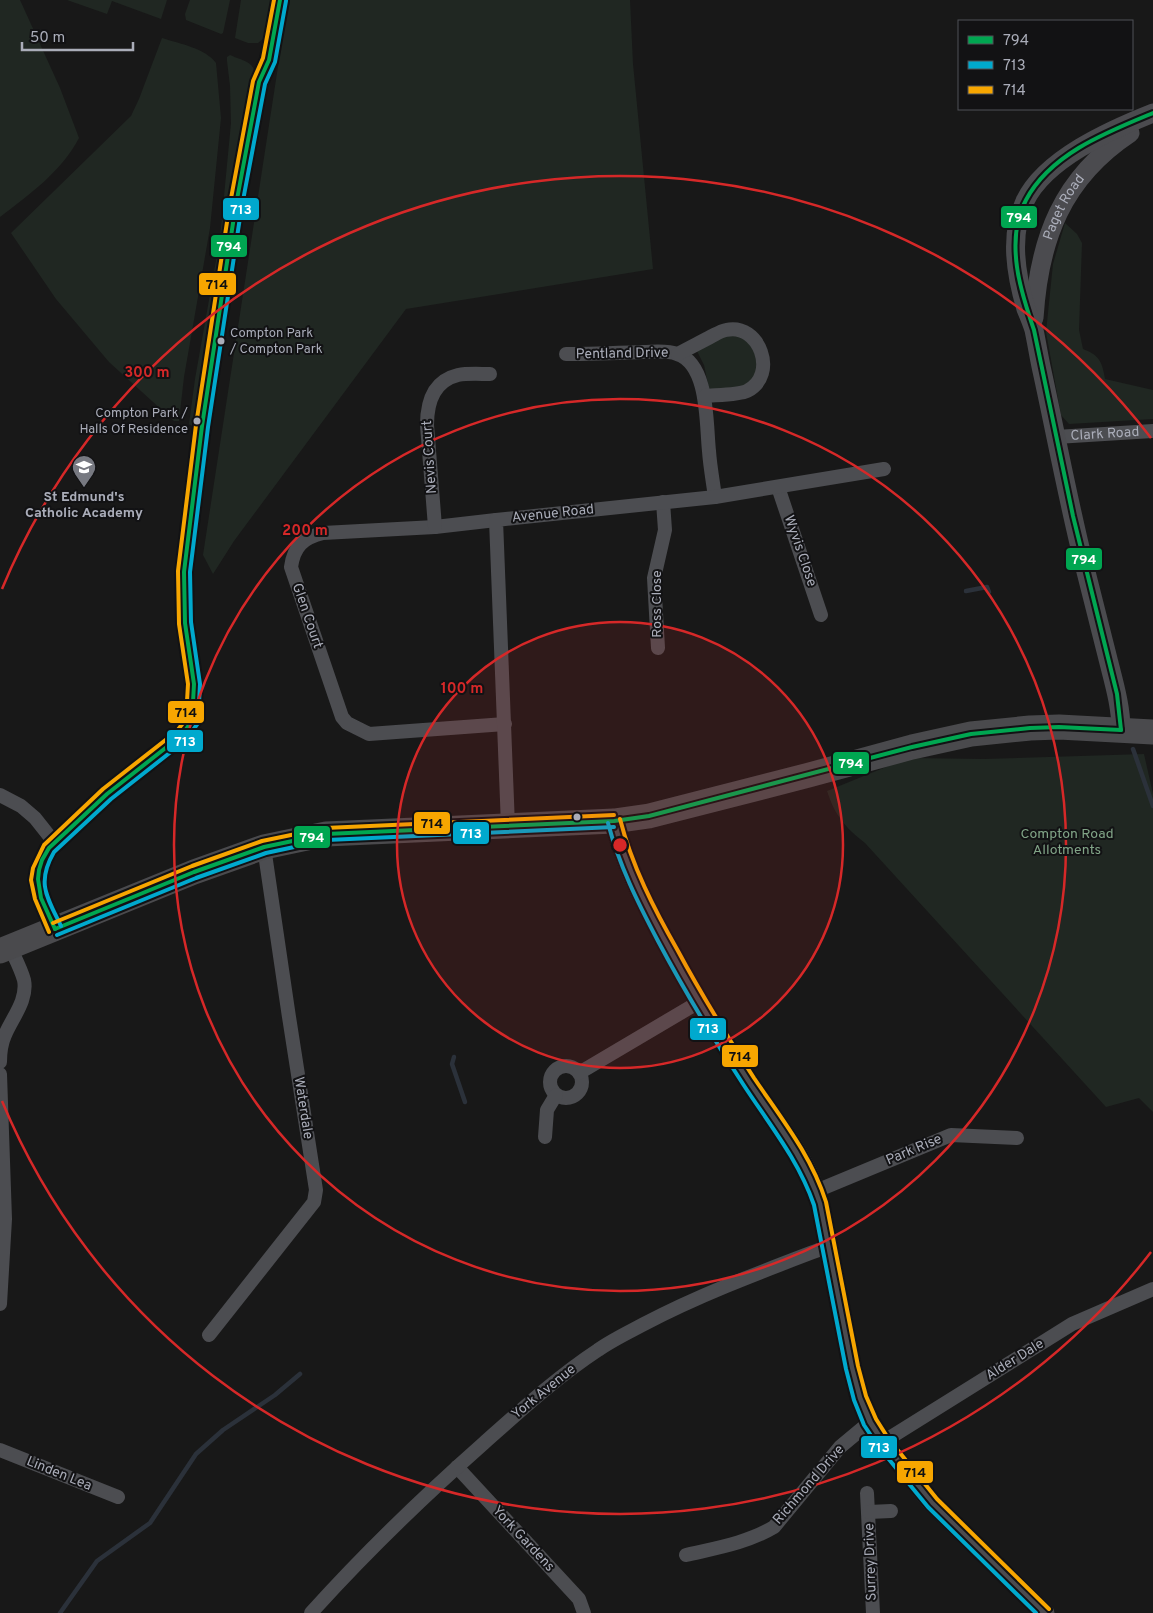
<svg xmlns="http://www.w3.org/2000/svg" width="1153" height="1613" font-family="Overpass,sans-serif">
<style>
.green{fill:#202722}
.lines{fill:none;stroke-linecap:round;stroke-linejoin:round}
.stream{stroke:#2b313a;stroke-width:4.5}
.street{stroke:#4c4d51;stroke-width:14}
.secondary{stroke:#4b4b4f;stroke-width:19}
.highway{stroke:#4a4a4d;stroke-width:25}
.bus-1-casing{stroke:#121214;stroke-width:8}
.bus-2-casing{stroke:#121214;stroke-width:8}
.bus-3-casing{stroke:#121214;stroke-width:8}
.bus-1{stroke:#00a651;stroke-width:4}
.bus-2{stroke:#00a9ce;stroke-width:4}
.bus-3{stroke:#f7a600;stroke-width:4}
.ring{fill:none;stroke:#d62828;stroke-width:2.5}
.bus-dot{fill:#aaadb9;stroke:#121214;stroke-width:2}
.labels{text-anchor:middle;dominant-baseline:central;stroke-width:4;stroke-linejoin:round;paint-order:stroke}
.bus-label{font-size:13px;fill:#aaadb9;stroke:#121214;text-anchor:start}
.street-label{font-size:14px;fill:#aaadb9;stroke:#121214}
.poi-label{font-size:14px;font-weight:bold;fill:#aaadb9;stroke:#121214}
.park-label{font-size:14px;fill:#81a487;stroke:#121214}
.centre{fill:#d62828;stroke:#121214;stroke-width:2.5}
.ring-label{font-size:15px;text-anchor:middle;font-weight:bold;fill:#d62828;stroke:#121214;stroke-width:4;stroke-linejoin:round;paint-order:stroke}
.line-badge{stroke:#121214;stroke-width:2}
.badge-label{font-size:14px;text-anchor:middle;font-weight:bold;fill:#fff}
.pale-badge-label{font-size:14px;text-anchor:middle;font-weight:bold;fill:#111}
</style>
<rect width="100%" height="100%" fill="#181818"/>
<g class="green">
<path d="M0,0H20L60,88L79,138C61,172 30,194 0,217Z"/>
<polygon points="67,0 167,0 161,19 112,1 107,14"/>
<polygon points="190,0 230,0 223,33 221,34 186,20 185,14"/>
<polygon points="241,0 272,0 265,37 258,43 248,43 235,38"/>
<polygon points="290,0 630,0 633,64 653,269 406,309 234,541 213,574 203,555 281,47"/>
<path d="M162,38C180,44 205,48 216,63L221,118L210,228L184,377L179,421H174L109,362L56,299L11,233L131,116L139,99Z"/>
<path d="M230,55C236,58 246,60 251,65C264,79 250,117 246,133L216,308L198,426L193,427L189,424L195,379L220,238L231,123L230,86L227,61V57Z"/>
<path d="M1065,223L1077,234L1082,243L1079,330L1083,349C1099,355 1102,361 1105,379L1153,390V419L1069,424L1061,415L1046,332L1053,264Z"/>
<polygon points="738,333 753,343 761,372 744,390 710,393 704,365 697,351 725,335"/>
<path d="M1144,754L1153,794V1112L1139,1098L1106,1107L865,843C845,827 835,816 827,791L908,758L984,759Z"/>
</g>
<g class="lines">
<g class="stream">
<polyline points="966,591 987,587 989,592"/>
<polyline points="1133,749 1153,806"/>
<polyline points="454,1057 452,1064 465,1102"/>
<polyline points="60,1613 97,1561 150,1523 196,1454 223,1430 275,1395 300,1374"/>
</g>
<g class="street">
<path d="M566,354C591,354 617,353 643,352C653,352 667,350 677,354C709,364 706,424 709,451C710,466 713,482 715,497"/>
<path d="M678,354C689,348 701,342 712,336C716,334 721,331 726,330C759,322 779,375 747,391C739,395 714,395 705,396"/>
<path id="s1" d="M1056,437L1153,431"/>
<polyline points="778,487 821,615"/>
<path d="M496,520L435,527L323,533C303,538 294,546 291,567L342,717L347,723L369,734L505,724"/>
<path d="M435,527L427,425C427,403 433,381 458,375C468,373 480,374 490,374"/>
<polyline points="658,648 654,578 665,530 663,502"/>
<path d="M0,795L21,806L35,818L54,842C26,875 40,894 55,929"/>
<polyline points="508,826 496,520 715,497 884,469"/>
<path d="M0,1062C0,1053 1,1044 5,1035C12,1018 28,1000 24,980C21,969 15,958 10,947"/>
<circle cx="566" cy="1082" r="16"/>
<polyline points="579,1073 699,1002"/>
<polyline points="0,1074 5,1219 0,1304"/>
<polyline points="545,1137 547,1110 556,1095"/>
<polyline points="816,1191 951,1135 1017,1138"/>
<polyline points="209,1335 314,1202 316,1190 289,1017 264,847"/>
<polyline points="883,1442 1072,1324 1153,1289"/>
<polyline points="0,1450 118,1497"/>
<polyline points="457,1467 579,1599 584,1613"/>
<polyline points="867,1493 873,1613"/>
<polyline points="869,1512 891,1511"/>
<path d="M686,1555C716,1548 747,1543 774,1527L840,1447L870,1422"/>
<path d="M311,1613C365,1553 423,1497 484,1443C520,1411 557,1377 598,1350C612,1340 629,1332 644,1324C703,1293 766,1270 829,1246"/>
</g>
<g class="secondary">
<path id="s2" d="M1034,318C1039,239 1062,178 1130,133"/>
<path d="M1121,730C1121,706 1114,683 1108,659C1100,627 1092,596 1084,564C1068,500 1056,435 1042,371C1039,358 1037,344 1034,330C1032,323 1029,316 1026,309C1016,275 1009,235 1025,201C1045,159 1110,130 1153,113"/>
<path d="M614,821C623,859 639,891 657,926C685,980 717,1032 750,1083C776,1121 807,1159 820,1203L852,1367L860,1398L870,1422L883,1442L932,1503L1045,1613"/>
</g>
<polyline class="highway" points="0,951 194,872 264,847 326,834 614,821 649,816 809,775 912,747 971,734 1030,728 1059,727 1153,732"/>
<g class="bus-1-casing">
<g id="bus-1">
<path d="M1121,730L1117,694L1073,516L1034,330C1027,309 1020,290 1017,267C1014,245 1015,220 1026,200C1050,154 1107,132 1153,113"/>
<polyline points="55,929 194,872 264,847 326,834 614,821 649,816 912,747 971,734 1030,728 1059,727 1121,730"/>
<polyline points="55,929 41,898 38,879 39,870 42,860 49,848 107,794 182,735 192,721 194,684 185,623 184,572 202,426 235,210 259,82 269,60 280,0"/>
</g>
</g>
<g class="bus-2-casing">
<g id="bus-2">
<path d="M608,823C619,865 638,903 658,941C684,990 713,1038 743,1084C769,1124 798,1159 814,1205L846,1369L854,1400L864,1425L878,1446L928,1507L1036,1613"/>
<path d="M61,926C47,897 36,883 54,852L111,799L186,740L198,723L200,684L191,622L190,572L208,427L241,211L265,84L275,62L286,1"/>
<polyline points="57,935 196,878 266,853 327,840 614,827"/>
</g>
</g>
<g class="bus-3-casing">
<g id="bus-3">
<path d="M620,819C632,866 654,909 678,951C701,994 727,1036 754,1078C781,1118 811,1155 826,1202L858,1366L866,1396L876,1419L888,1438L937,1499L1049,1609"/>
<polyline points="53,923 192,866 262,841 325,828 614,815"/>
<polyline points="49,932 35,899 31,880 33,868 44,845 103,789 177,731 186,719 188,684 179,624 178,571 196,425 229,209 253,81 263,58 274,0"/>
</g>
</g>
<use href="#bus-1" class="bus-1"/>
<use href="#bus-2" class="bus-2"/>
<use href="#bus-3" class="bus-3"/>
</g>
<circle cx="620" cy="845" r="223" fill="#d62828" fill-opacity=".12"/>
<g class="ring">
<circle cx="620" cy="845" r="223"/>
<circle cx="620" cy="845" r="446"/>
<path d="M1151 1252A669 669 0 0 1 2 1101M2 589A669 669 0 0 1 1151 438"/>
</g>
<defs>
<g id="school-pin" transform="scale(1.25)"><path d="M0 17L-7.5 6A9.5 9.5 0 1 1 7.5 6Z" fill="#777981" stroke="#121214"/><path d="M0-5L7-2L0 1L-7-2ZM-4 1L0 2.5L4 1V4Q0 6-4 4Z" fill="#fff"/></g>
</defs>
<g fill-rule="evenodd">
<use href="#school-pin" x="84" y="467"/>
</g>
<g class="bus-dot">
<circle cx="221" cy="341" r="4.5"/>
<circle cx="197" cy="421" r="4.5"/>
<circle cx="577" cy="817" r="4.5"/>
</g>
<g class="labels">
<g class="bus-label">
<text x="230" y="334">Compton Park<tspan x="230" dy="16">/ Compton Park</tspan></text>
<text x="188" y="414" text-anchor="end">Compton Park /<tspan x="188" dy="16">Halls Of Residence</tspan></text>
</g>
<g class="street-label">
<text stroke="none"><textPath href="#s2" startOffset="116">Paget Road</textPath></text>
<text transform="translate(622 354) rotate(-1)">Pentland Drive</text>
<text stroke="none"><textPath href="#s1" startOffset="49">Clark Road</textPath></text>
<text transform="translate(430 457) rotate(-94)">Nevis Court</text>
<text transform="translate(553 514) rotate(-6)">Avenue Road</text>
<text transform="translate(800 551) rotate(71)">Wyvis Close</text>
<text transform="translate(657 604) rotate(-90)">Ross Close</text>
<text transform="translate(307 616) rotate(71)">Glen Court</text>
<text transform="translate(303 1108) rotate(81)">Waterdale</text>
<text transform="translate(914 1150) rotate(-23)">Park Rise</text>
<text transform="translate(1015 1360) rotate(-32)">Alder Dale</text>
<text transform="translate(544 1392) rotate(-39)">York Avenue</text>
<text transform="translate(59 1474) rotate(22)">Linden Lea</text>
<text transform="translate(809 1485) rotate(-49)">Richmond Drive</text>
<text transform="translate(523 1539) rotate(47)">York Gardens</text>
<text transform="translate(871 1562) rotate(-92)">Surrey Drive</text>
</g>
<g class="poi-label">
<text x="84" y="497">St Edmund's<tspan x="84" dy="16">Catholic Academy</tspan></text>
</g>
<g class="park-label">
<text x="1067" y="834">Compton Road<tspan x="1067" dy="16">Allotments</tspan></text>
</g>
</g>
<circle cx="620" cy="845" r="8" class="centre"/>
<g class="ring-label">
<text x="147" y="377">300 m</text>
<text x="305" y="535">200 m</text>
<text x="462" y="693">100 m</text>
</g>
<g class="line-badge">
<rect x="222" y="197" width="38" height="24" rx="5" fill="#00a9ce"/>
<rect x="1000" y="205" width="38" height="24" rx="5" fill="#00a651"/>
<rect x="210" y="234" width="38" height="24" rx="5" fill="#00a651"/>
<rect x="198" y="272" width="39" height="24" rx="5" fill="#f7a600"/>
<rect x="1065" y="547" width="38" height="24" rx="5" fill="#00a651"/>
<rect x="167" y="700" width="38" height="24" rx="5" fill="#f7a600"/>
<rect x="166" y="729" width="38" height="24" rx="5" fill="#00a9ce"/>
<rect x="832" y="751" width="38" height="24" rx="5" fill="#00a651"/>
<rect x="413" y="811" width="38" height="24" rx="5" fill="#f7a600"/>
<rect x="452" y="821" width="38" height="24" rx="5" fill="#00a9ce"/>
<rect x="293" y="825" width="38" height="24" rx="5" fill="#00a651"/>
<rect x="689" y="1017" width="38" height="24" rx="5" fill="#00a9ce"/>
<rect x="721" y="1044" width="38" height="24" rx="5" fill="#f7a600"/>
<rect x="860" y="1435" width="38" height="24" rx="5" fill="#00a9ce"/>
<rect x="896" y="1460" width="38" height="24" rx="5" fill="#f7a600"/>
</g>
<g class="badge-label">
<text x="241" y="214">713</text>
<text x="1019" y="222">794</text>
<text x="229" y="251">794</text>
<text x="1084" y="564">794</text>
<text x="185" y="746">713</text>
<text x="851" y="768">794</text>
<text x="471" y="838">713</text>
<text x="312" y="842">794</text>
<text x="708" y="1033">713</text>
<text x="879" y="1452">713</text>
</g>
<g class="pale-badge-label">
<text x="217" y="289">714</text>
<text x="186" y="717">714</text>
<text x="432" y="828">714</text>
<text x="740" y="1061">714</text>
<text x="915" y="1477">714</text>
</g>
<rect x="958" y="20" width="175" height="90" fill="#121214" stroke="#4f5056"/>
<rect x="968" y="36" width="25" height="8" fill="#00a651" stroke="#4f5056"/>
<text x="1003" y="45" font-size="15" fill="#aaadb9">794</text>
<rect x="968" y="61" width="25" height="8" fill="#00a9ce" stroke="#4f5056"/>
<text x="1003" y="70" font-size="15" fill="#aaadb9">713</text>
<rect x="968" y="86" width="25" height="8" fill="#f7a600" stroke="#4f5056"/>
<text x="1003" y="95" font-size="15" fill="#aaadb9">714</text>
<path d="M22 42v8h111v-8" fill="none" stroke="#aaadb9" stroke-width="2.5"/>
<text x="30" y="42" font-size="15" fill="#aaadb9" stroke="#121214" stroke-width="4" paint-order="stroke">50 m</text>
</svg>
